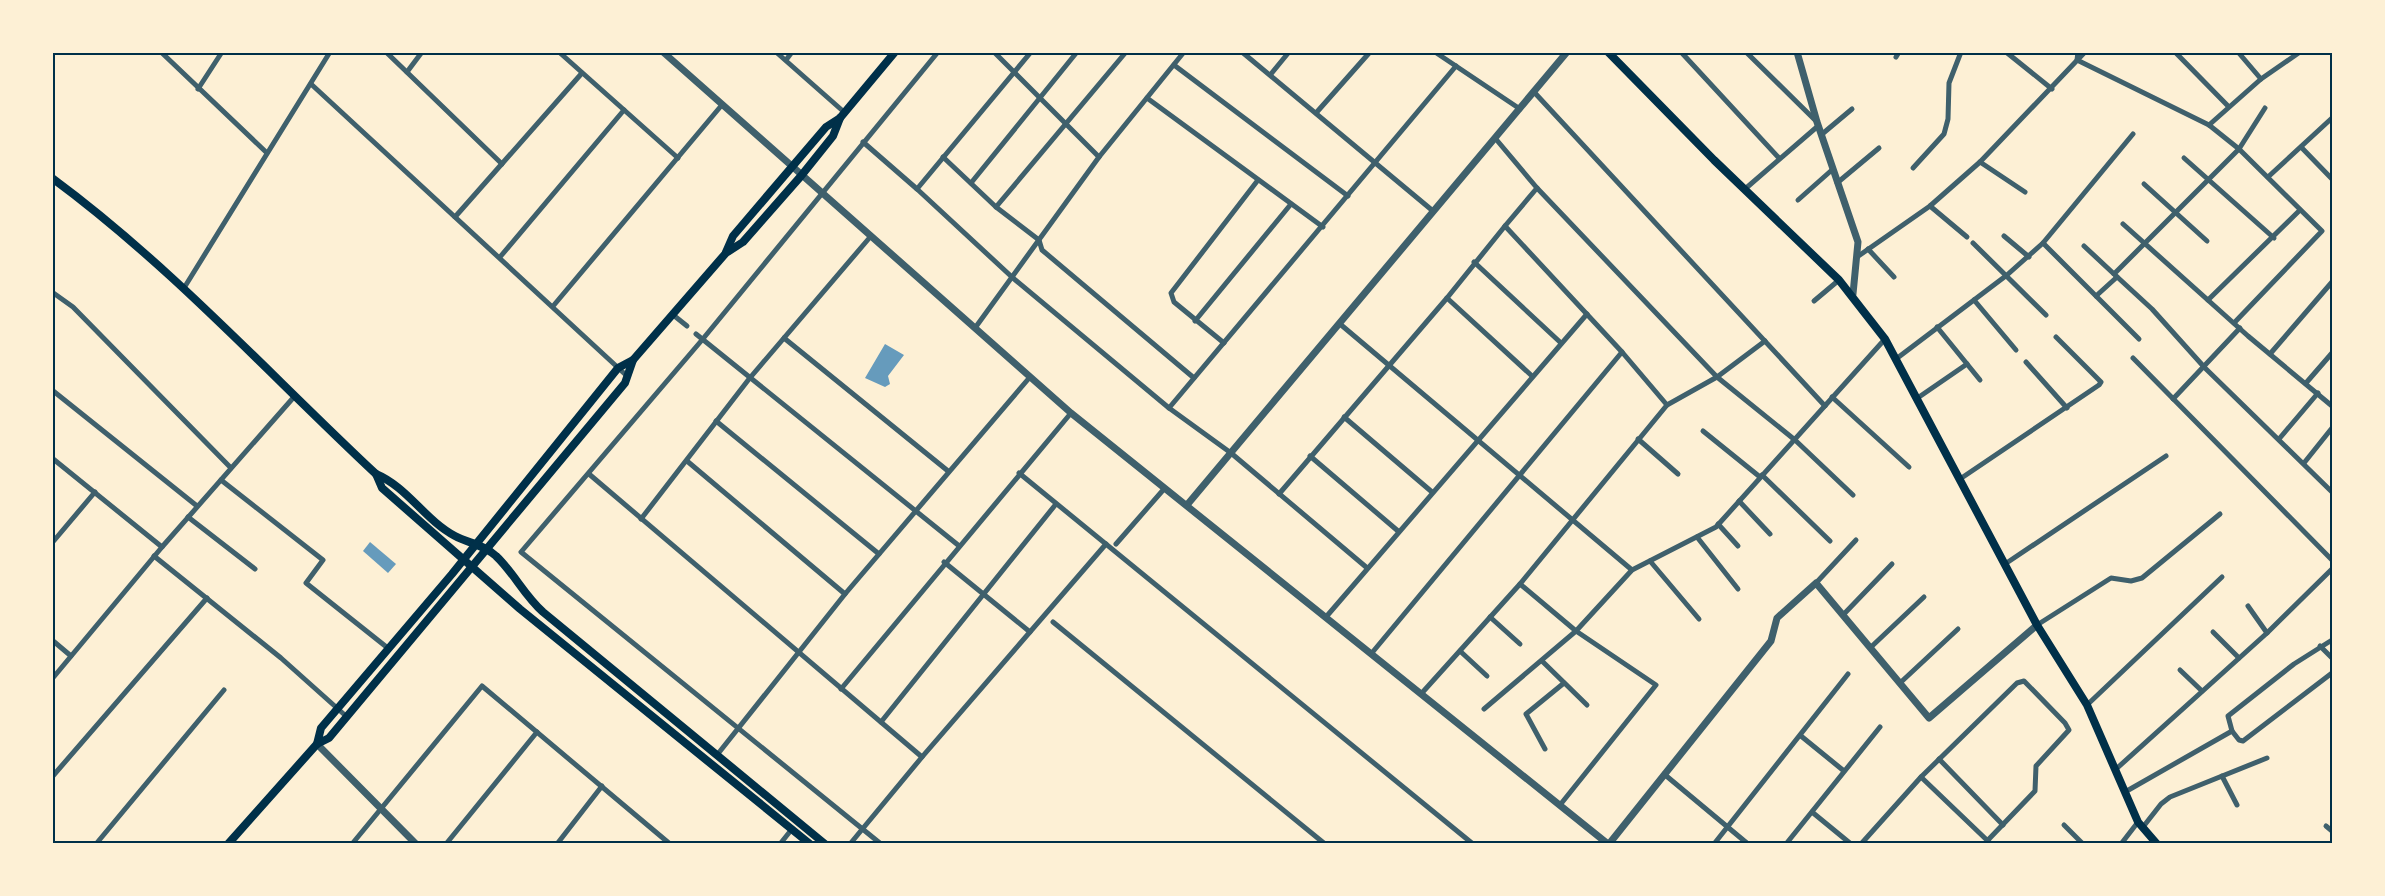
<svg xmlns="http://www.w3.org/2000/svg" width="2385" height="896" font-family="'Open Sans',sans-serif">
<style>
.water{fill:#669bbc}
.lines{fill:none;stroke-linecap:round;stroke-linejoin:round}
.minor{stroke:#3f606c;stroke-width:5}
.tertiary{stroke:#3f606c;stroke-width:7}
.secondary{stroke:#003049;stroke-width:8}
.neatline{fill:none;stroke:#003049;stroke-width:2}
</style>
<rect width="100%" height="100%" fill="#fdf0d5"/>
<g class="water">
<polygon points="885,344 904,355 888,376 890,384 885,387 865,378"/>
<polygon points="370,542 396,564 388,573 363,551"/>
</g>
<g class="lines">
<g class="minor">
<polyline points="161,52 267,153"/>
<polyline points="386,52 502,164"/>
<polyline points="559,52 678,158"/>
<polyline points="776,52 844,112"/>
<polyline points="994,52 1099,157"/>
<polyline points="1242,52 1433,211"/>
<polyline points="1435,52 1520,109"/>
<polyline points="1681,52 1779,158"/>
<polyline points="1746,52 1817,122"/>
<polyline points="2006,52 2052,89"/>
<polyline points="2078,52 2077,60 2209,125 2239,149 2322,231 2234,323"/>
<polyline points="2175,52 2228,106"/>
<polyline points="2238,52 2261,79"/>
<polyline points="1896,57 1899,52"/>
<polyline points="786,60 792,52"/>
<polyline points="1174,65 1348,196"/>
<polyline points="407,72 422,52"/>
<polyline points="1271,74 1289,52"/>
<polyline points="311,84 627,376"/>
<polyline points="198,89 222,52"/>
<polyline points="1534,92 1825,406"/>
<polyline points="1147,98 1323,227"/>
<polyline points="2265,108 2239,149 2114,274 2152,309 2205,368 2332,492"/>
<polyline points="1316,113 1370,52"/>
<polyline points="2209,125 2261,79 2300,52"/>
<polyline points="1821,135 1852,109"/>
<polyline points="1495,138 1537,188 1717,377 1795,440 1853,495"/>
<polyline points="863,142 917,189 1031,52"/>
<polyline points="2301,147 2332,179"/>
<polyline points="943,157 996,207 1039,240 1042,250 1194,378"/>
<polyline points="2184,158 2274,238"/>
<polyline points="1980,162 2025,192"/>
<polyline points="1913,168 1944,134 1948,119 1949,83 1961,52"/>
<polyline points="2268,177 2332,118"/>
<polyline points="971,183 1077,52"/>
<polyline points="1837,183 1879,148"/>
<polyline points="2144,184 2207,241"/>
<polyline points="917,189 1013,278 1169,408 1231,453 1366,567"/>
<polyline points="1745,189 1818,126"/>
<polyline points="1798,200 1833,169"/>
<polyline points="1930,206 1967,237"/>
<polyline points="996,207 1126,52"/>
<polyline points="455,217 582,73"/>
<polyline points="2123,224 2248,336 2332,406"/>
<polyline points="1505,226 1537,188"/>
<polyline points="2004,236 2029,257"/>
<polyline points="1973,243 2046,315"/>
<polyline points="2043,243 2096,296 2117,277"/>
<polyline points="2084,246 2114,274"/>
<polyline points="1868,249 1894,277"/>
<polyline points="500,257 624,110"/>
<polyline points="1857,257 1930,206 1980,162 2085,52"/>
<polyline points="1474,262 1561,343"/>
<polyline points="184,288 330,52"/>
<polyline points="52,292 73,307 231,468"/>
<polyline points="2096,296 2139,339"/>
<polyline points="1447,298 1532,376"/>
<polyline points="1974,300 2016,350"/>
<polyline points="2208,300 2300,210"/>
<polyline points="1814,301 1839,280"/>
<polyline points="554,305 721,106"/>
<polyline points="672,314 687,326"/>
<polyline points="1195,321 1291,204"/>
<polyline points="1340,324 1632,570"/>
<polyline points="1937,327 1980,380"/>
<polyline points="975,328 1099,157 1184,52"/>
<polyline points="696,334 958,545"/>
<polyline points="784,338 948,471"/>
<polyline points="1224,343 1174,302 1171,293 1258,180"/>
<polyline points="2270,354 2332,282"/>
<polyline points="2133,358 2332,560"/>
<polyline points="1896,359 2007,275 2043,243 2133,134"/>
<polyline points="2026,362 2067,408"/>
<polyline points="2306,383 2332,353"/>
<polyline points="52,390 197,506"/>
<polyline points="1832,397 1909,467"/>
<polyline points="1919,397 1967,364"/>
<polyline points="2173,399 2240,328"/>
<polyline points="1169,408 1456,66"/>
<polyline points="1344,417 1432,492"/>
<polyline points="716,421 879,554"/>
<polyline points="1703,431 1760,477"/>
<polyline points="1638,439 1678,474"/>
<polyline points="2279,439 2318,393"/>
<polyline points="1310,456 1398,531"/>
<polyline points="52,458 162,547"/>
<polyline points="687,461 845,594"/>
<polyline points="2304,463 2332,428"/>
<polyline points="1019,473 1473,844"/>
<polyline points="589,474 922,757"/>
<polyline points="1762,475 1830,541"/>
<polyline points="1960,479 2099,385 2101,382 2056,337"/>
<polyline points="221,480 323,560 306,583 389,649"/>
<polyline points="1279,494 1447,298 1505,226 1622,352 1667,405"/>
<polyline points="1739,501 1770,534"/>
<polyline points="188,517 255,569"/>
<polyline points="641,519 749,379 871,236"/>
<polyline points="1718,524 1738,546"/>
<polyline points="1697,537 1738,589"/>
<polyline points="52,543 95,492"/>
<polyline points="1116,544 1164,489"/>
<polyline points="154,556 281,658 347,717"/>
<polyline points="1650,561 1699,619"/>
<polyline points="944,562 1030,632"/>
<polyline points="2005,564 2166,456"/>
<polyline points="1816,583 1856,540"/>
<polyline points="1520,584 1576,631 1656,685 1560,805"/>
<polyline points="2248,606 2267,633"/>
<polyline points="1843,615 1892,564"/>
<polyline points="1326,617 1587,314"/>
<polyline points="1490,617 1520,644"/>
<polyline points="1053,622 1325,844"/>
<polyline points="2037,625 2111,578 2131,581 2142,578 2220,514"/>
<polyline points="2213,632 2239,658"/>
<polyline points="52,640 71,656"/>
<polyline points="2320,646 2332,658"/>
<polyline points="1870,648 1924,597"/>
<polyline points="1460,651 1487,676"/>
<polyline points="1371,654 1622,352"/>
<polyline points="1542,661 1587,705"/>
<polyline points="2180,670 2202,691"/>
<polyline points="52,679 162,547 293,398"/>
<polyline points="1900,683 1958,629"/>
<polyline points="841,689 1071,413"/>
<polyline points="1421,694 1520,584 1667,405 1717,377 1765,341"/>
<polyline points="2087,705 2222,577"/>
<polyline points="1484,709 1576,631 1632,570 1716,527 1885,339"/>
<polyline points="881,722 1056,504"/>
<polyline points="2232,731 2239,740 2243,741 2332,673"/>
<polyline points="1801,736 1844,771"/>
<polyline points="1545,749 1526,714 1564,683"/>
<polyline points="717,755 845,594 1030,377"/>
<polyline points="1939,759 2003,825"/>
<polyline points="2115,770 2267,633 2332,569"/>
<polyline points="1664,774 1748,844"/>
<polyline points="2222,776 2237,805"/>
<polyline points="52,777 207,598"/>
<polyline points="1921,777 1991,844"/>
<polyline points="2125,792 2232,731 2228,716 2294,664 2332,640"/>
<polyline points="1812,812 1851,844"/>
<polyline points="2064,825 2083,844"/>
<polyline points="2326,826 2332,831"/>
<polyline points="2143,827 2161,804 2170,797 2267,758"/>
<polyline points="96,844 224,690"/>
<polyline points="352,844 482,686 670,844"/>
<polyline points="446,844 537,732"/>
<polyline points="557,844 602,786"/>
<polyline points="780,844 792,829"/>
<polyline points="850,844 922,757 1106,544"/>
<polyline points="881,844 521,552 702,340 938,52"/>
<polyline points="1714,844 1848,674"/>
<polyline points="1786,844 1880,727"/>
<polyline points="1861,844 1921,777 2017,683 2024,681 2065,723 2069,730 2036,766 2035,791 1988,840"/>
<polyline points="2121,844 2138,822"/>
</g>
<g class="tertiary">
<polyline points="663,52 1071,413 1608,844"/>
<polyline points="1797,52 1817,122 1858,242 1853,294"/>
<polyline points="1187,505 1567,52"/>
<polyline points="317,744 416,844"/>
<polyline points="1609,844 1771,641 1777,618 1816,583 1929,718 2037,625"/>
</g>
<g class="secondary">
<polyline points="1608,52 1714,160 1839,280 1885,339 2037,625 2087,705 2138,822 2157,844"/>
<path d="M52,178C170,265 269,374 376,474C407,487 425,520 455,536C468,543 485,545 496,556C514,573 524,595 543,612L825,844"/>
<polyline points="726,252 733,236 826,127 840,118 895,52"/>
<polyline points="376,474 382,488 520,609 810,844"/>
<polyline points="317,744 321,728 452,574 618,368 633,360"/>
<polyline points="228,844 317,744 329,738 625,383 633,360 726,253 743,242 801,176 833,136 840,118"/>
</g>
</g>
<rect width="2385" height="896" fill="none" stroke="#fdf0d5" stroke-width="108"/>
<rect x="54" y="54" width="2277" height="788" class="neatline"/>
</svg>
